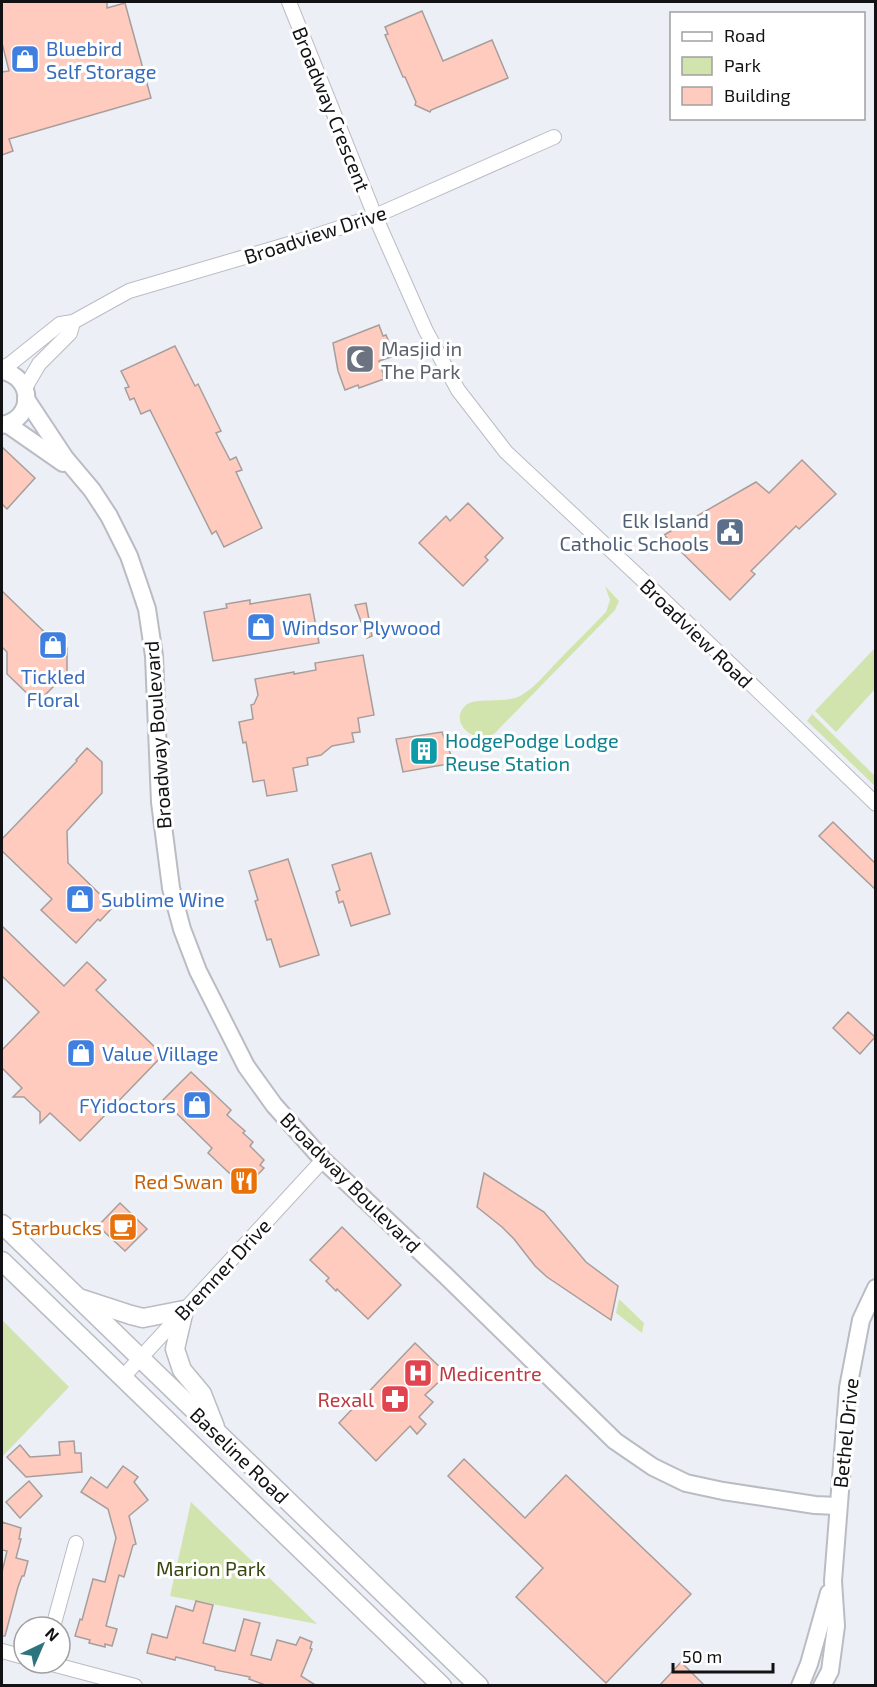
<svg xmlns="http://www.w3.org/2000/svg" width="877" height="1687" font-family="'Exo 2',sans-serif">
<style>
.green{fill:#d2e4ae}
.building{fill:#fecbbe;stroke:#a79e9c;stroke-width:1.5}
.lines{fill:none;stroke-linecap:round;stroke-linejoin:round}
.minor-casing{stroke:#babcc4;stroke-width:16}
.tertiary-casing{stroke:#babcc4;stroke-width:20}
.secondary-casing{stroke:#babcc4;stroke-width:21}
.minor{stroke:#fff;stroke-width:14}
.tertiary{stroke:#fff;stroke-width:16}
.secondary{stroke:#fff;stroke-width:18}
.labels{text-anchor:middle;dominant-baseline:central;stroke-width:6;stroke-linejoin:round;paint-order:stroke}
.shop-label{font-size:20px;fill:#366cbe;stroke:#fff;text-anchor:start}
.street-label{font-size:20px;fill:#121215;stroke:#fff}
.worship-label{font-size:20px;fill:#5b616d;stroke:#fff;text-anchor:start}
.service-label{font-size:20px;fill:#4e5e75;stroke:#fff;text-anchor:end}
.culture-label{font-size:20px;fill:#0d838f;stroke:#fff;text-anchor:start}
.food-label{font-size:20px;fill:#c56008;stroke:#fff;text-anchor:end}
.health-label{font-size:20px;fill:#be3a42;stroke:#fff;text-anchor:start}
.park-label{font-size:20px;fill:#37460f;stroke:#fff}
</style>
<rect width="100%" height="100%" fill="#edeff7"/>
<g class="green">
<path d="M605,586L619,601L615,610L494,734C472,746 448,720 466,705C476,697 504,704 520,696C533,689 544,676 554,665C571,647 589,630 606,612L610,600Z"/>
<polygon points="875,648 875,689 836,732 815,711"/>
<polygon points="812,714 875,776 875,786 807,721"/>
<polygon points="619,1299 644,1323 642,1333 616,1313"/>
<polygon points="2,1320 69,1387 2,1457"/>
<polygon points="191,1502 317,1624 170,1596"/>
</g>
<g class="building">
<polygon points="2,2 107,2 107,8 125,3 151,98 9,139 13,151 2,155 2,72 9,71 2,43"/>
<polygon points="422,11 443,61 492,40 508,78 431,110 430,112 415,105 416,102 405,77 403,77 385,35 388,34 385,27"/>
<polygon points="379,325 383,336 386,335 391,347 388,348 391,357 379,361 384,376 383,376 384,379 359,388 358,385 345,390 338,371 333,343"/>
<polygon points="175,346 195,386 198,384 221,431 216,433 230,460 236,457 242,470 236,472 262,528 224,547 216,531 212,534 150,410 141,414 134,398 130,400 125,388 129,387 121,371"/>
<polygon points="2,447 35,478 7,509 2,504"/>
<polygon points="802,460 836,494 799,529 796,526 751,571 755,574 730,600 664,535 756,482 769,493"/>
<polygon points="468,503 503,538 485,557 488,560 463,586 419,543 446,516 450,521"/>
<polygon points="2,591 61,648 67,648 67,678 62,678 37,703 7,674 7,652 2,647"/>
<polygon points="310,594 319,643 213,661 204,612 227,608 226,604 250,600 250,604"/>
<polygon points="366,603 372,636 367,638 355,605"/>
<polygon points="363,655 374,715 358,718 360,732 352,733 354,742 332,746 321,755 307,758 308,765 293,768 297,791 267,796 264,780 253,782 246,742 243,743 239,722 253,719 251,705 254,704 258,695 255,679 294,672 294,674 316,670 315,663"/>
<polygon points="442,732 454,763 403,772 396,739"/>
<polygon points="87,748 102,762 102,793 67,831 68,863 113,907 100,921 98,919 76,943 41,910 52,899 2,851 2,839 77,761 76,760"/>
<polygon points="833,822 876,864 876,890 819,836"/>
<polygon points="371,853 390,914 351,926 343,901 339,903 336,892 340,890 332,865"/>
<polygon points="288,859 319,955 280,967 271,939 267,940 255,901 258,900 249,871"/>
<polygon points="2,926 64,986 87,962 106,980 96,990 163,1055 80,1141 50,1113 40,1123 40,1112 24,1097 13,1097 22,1088 2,1068 2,1050 39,1012 2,976"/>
<polygon points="848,1012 875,1037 860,1054 833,1028"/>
<polygon points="191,1072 231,1110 227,1115 245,1131 243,1133 253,1142 250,1146 264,1160 260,1165 264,1168 245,1188 208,1153 212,1148 163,1100"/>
<polygon points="484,1173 544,1212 586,1262 618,1286 611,1320 547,1277 535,1266 514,1239 502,1227 477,1207"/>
<polygon points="120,1203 147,1229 125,1251 98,1226"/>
<polygon points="342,1227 401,1285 368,1319 337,1289 336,1291 326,1281 329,1278 310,1260"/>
<polygon points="415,1343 447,1374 425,1395 433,1402 419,1417 426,1424 417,1434 410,1426 376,1461 339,1423"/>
<polygon points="74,1441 75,1453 81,1453 82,1472 26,1477 7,1457 20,1445 30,1457 60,1455 59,1442"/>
<polygon points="464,1459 525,1518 566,1475 691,1594 606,1683 516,1597 543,1568 448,1476"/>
<polygon points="123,1466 138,1477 134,1482 148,1500 129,1516 136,1544 133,1545 124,1577 119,1575 106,1626 117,1629 112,1646 105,1644 105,1647 89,1643 90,1640 75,1636 80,1619 82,1620 93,1579 105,1582 116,1538 108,1509 81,1492 91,1477 107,1488"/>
<polygon points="29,1481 42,1496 20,1518 6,1502"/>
<polygon points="2,1522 21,1528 19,1539 21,1539 16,1558 28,1561 24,1576 22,1576 18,1587 5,1636 2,1636 2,1572 7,1551 2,1550"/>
<polygon points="196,1601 213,1605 203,1643 235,1651 244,1619 260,1623 251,1655 271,1660 277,1640 296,1645 300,1637 312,1642 310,1648 312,1649 301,1676 317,1686 268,1686 249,1679 250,1677 215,1670 215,1667 176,1657 175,1660 147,1653 152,1634 167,1638 176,1606 193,1611"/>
<polygon points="681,1662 705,1686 659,1686"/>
</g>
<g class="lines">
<g class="minor-casing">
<g id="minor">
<polyline points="289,2 375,216 426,331 458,390 506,452 649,586 876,804"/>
<polyline points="2,368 10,364 60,324 73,322 129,291 306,239 375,216 554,137"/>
<polyline points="25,388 39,364 70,333 73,322"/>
<polyline points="122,1378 323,1160"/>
<polyline points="53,1627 76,1543"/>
<polyline points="2,1651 24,1657"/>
<polyline points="48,1663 135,1686"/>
</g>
</g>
<g class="tertiary-casing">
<g id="tertiary">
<path d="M2,371C34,377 35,419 2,425"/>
<polyline points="26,399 65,458 92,490 109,516 129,556 139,585 147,609 154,656 160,802 171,888 182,929 198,971 246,1066 274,1105 323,1160 446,1276 615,1441 653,1467 686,1483 723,1491 815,1505 838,1506"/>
<polyline points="7,424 63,463"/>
<polyline points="800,1686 809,1664 829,1593"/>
<polyline points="822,1686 830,1671 836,1626 833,1581 848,1388 861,1320 876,1288"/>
</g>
</g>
<g class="secondary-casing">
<g id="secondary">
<polyline points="2,1224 479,1686"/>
<polyline points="2,1261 442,1686"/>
<polyline points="82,1299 131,1315 143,1318 184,1310 175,1349 182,1370 202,1394 215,1427"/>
</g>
</g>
<use href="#minor" class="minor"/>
<use href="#tertiary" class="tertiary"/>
<use href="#secondary" class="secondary"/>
</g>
<defs>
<g id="shop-square" transform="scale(1.5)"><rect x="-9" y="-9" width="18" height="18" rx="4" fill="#3f7fe0" stroke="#fff"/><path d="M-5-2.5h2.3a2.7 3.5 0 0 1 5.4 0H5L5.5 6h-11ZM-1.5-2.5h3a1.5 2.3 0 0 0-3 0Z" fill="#fff"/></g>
<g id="mosque-square" transform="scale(1.5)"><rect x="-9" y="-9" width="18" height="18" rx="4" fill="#6b7280" stroke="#fff"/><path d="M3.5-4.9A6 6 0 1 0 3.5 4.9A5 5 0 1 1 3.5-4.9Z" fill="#fff"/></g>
<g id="civic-square" transform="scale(1.5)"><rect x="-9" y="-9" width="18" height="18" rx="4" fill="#5c6f8a" stroke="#fff"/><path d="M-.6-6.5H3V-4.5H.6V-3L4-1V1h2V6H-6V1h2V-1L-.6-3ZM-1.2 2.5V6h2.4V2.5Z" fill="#fff"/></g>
<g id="building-square" transform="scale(1.5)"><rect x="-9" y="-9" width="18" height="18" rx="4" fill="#0f9aa8" stroke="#fff"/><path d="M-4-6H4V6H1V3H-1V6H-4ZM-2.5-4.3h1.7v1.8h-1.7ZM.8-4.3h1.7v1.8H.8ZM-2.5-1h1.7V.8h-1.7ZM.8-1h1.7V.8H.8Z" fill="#fff"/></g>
<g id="restaurant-square" transform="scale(1.5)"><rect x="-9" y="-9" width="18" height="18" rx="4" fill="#e8710a" stroke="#fff"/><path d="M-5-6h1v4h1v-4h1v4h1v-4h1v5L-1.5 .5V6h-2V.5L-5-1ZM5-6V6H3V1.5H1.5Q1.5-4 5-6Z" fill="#fff"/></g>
<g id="cafe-square" transform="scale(1.5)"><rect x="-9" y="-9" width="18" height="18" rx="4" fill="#e8710a" stroke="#fff"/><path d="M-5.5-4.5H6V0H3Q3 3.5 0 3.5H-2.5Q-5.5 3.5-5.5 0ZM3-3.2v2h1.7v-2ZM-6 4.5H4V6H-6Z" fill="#fff"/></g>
<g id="hospital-square" transform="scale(1.5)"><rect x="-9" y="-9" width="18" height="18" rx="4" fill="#e0444e" stroke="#fff"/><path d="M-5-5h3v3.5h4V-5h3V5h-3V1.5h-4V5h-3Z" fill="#fff"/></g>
<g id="pharmacy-square" transform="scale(1.5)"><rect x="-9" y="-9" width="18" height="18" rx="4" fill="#e0444e" stroke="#fff"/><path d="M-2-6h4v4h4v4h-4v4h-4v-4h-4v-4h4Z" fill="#fff"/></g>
</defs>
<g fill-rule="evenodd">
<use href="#shop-square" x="25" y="59"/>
<use href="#mosque-square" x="360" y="359"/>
<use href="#civic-square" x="730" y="532"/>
<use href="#shop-square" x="261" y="627"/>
<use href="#shop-square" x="53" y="645"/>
<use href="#building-square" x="424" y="751"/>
<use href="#shop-square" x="80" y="899"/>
<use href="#shop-square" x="81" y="1053"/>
<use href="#shop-square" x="197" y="1105"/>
<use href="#restaurant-square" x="244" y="1181"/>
<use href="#cafe-square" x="123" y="1227"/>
<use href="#hospital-square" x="418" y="1373"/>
<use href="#pharmacy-square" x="395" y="1399"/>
</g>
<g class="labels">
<g class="shop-label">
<text x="46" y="48">Bluebird<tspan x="46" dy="23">Self Storage</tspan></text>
<text x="282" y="627">Windsor Plywood</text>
<text x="53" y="676" text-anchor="middle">Tickled<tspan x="53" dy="23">Floral</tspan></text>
<text x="101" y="899">Sublime Wine</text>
<text x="102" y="1053">Value Village</text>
<text x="176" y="1105" text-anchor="end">FYidoctors</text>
</g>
<g class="street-label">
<text transform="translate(332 109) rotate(68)">Broadway Crescent</text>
<text transform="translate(315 234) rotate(-18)">Broadview Drive</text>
<text transform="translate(697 633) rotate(44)">Broadview Road</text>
<text transform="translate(157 735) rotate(-94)">Broadway Boulevard</text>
<text transform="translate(351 1182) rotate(45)">Broadway Boulevard</text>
<text transform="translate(222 1269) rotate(-47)">Bremner Drive</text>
<text transform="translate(845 1433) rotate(-84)">Bethel Drive</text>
<text transform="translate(240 1455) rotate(44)">Baseline Road</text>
</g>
<g class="worship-label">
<text x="381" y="348">Masjid in<tspan x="381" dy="23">The Park</tspan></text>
</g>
<g class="service-label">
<text x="709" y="520">Elk Island<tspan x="709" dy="23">Catholic Schools</tspan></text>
</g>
<g class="culture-label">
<text x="445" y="740">HodgePodge Lodge<tspan x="445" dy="23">Reuse Station</tspan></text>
</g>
<g class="food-label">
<text x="223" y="1181">Red Swan</text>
<text x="102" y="1227">Starbucks</text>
</g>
<g class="health-label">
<text x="439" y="1373">Medicentre</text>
<text x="374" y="1399" text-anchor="end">Rexall</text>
</g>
<g class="park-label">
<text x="211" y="1568">Marion Park</text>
</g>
</g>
<rect width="877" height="1687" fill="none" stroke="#121215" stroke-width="6"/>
<rect x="670" y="12" width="195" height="108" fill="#ffffff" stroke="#a0a0a1" stroke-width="1.5"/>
<rect x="682" y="32" width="30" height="9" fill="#ffffff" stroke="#a0a0a1" stroke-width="1.5"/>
<text x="724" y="42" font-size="18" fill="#121215">Road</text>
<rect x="682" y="57" width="30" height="18" fill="#d2e4ae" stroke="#a0a0a1" stroke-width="1.5"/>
<text x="724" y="72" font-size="18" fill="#121215">Park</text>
<rect x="682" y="87" width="30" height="18" fill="#fecbbe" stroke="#a0a0a1" stroke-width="1.5"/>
<text x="724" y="102" font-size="18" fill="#121215">Building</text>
<g transform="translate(42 1645) rotate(44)"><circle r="28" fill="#ffffff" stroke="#a0a0a1" stroke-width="1.5"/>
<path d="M0-4.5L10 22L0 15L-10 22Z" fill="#2c747e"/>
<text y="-9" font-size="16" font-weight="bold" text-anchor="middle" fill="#121215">N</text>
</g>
<path d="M673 1663v9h100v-9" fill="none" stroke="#121215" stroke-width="3"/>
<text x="682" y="1663" font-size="18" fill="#121215" stroke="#ffffff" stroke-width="4.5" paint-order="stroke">50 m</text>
</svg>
